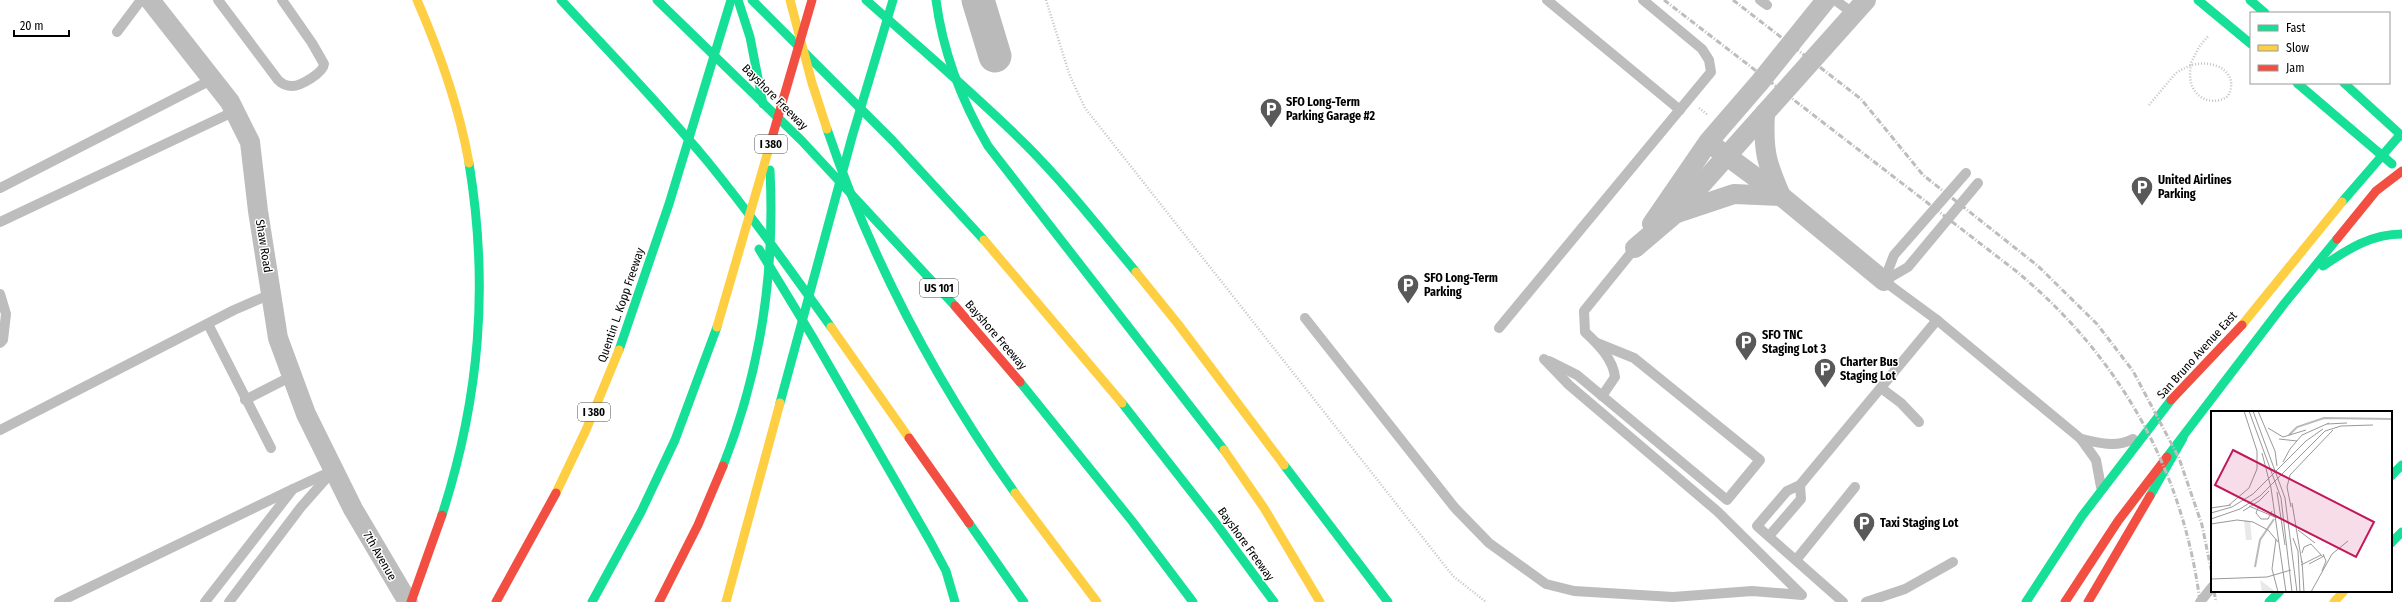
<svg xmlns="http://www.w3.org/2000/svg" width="2402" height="602" font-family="'Fira Sans Condensed',sans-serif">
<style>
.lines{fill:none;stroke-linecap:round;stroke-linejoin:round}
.river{stroke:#bababa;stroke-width:33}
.path{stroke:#c2c2c2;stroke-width:2.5;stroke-dasharray:1 2;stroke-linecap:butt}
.lane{stroke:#bdbdbd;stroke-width:10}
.street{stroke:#bdbdbd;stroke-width:20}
.fast{stroke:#16e098;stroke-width:9}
.slow{stroke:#ffcf43;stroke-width:9}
.jam{stroke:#f24e42;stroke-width:9}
.rail{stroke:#bdbdbd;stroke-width:3;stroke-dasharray:6 2 1 2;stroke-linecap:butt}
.labels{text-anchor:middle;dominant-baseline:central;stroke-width:3;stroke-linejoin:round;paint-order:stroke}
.shield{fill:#fff;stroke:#4c4c4c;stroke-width:1}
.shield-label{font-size:11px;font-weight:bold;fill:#000}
.street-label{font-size:12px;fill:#000;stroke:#fff}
.poi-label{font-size:12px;font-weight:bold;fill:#000;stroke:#fff;text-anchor:start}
.inset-river{fill:none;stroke:#bababa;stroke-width:2}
.inset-road{fill:none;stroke:#999;stroke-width:1}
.view{fill:#c2185b;fill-opacity:0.15;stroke:#c2185b;stroke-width:2}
.inset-edge{fill:none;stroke:#000;stroke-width:2}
</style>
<rect width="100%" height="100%" fill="#fff"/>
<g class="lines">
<polyline class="river" points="978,0 995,56"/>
<g class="path">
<polyline points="1046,0 1070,76 1085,108 1453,576 1486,602"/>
<path d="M2149,105L2175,74C2180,70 2185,68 2191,65H2192C2212,59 2241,71 2228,96C2217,105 2199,101 2193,88C2189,81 2190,71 2191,63L2199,47L2209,35"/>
<polyline points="1699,108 1708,115"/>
</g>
<g class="lane">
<path d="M218,0L278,80C281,83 286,86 292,86C301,86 323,73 324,64L312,43L282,0"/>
<polyline points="1547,0 1680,110"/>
<polyline points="1760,0 1767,5"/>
<polyline points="1835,0 1854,14"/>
<polyline points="117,32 141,0"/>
<polyline points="0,188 213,79"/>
<polyline points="0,222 235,111"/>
<polyline points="1884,281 1937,320 2081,439 2096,460 2101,487"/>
<polyline points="1884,281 1908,267 1978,183"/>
<polyline points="1884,281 1894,255 1966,173"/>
<polyline points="0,294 6,314 3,340 0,343"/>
<polyline points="1305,318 1455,508 1489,543 1546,584 1574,591 1673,597 1752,591 1802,595 1717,511 1569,385 1544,359"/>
<polyline points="208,324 271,448"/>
<polyline points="1499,328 1711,72 1709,60 1702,49 1643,0"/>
<polyline points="1549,361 1577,375 1727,500 1760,460 1634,358 1597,343"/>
<polyline points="1881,388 1901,403 1919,422"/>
<path d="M1602,396L1615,377C1613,359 1598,344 1585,332L1584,311L1635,248"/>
<polyline points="245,400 292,376"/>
<polyline points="0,430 234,310 271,294"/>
<path d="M2081,439C2101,443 2115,448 2133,439"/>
<polyline points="1769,536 1801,499 1800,485"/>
<polyline points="1796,560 1855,487"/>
<polyline points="59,602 293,489"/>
<polyline points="205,602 293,489 334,470"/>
<polyline points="229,602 301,507 331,473"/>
<polyline points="1843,602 1757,526 1787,491 1800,485 1937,320"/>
<polyline points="1866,602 1905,589 1953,562"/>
<polyline points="2200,602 2212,587"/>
</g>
<g class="street">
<polyline points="150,0 230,102 250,142 258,211 278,338 306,414 353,509 408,602"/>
<path d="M1765,113C1763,150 1766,162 1781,196"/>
<polyline points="1716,148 1781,196 1884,281"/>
<polyline points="1677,213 1734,194 1781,196"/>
<polyline points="1652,224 1709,141 1760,82 1826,0"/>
<polyline points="1635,248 1675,214 1866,0"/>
</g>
<g class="fast">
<path d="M561,0C610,53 661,105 708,162C751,215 791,271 831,327"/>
<polyline points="657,0 802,141 955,306"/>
<polyline points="738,0 750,37 763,104"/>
<polyline points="752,0 893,141 984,240"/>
<path d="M866,0C920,48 975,94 1026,145C1066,185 1100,229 1136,272"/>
<path d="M936,0C943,53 961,100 988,146L1224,450"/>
<polyline points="2198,0 2251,44"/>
<polyline points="2250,0 2265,13"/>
<polyline points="2297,83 2392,164"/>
<polyline points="2344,83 2402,136"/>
<path d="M827,129C871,259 936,382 1015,493"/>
<polyline points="2342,202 2400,135"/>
<polyline points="759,249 812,336 930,541 946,571 955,602"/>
<path d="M2323,266C2348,249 2371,234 2402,234"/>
<polyline points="619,350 669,204 731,0"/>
<polyline points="1020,382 1132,521 1193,602"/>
<polyline points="780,403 852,137 893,0"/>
<polyline points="1122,403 1215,522 1274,602"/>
<polyline points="2167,457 2284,304 2337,239"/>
<polyline points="1284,465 1388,602"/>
<path d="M723,466C761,369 775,274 770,170"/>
<polyline points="2391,476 2402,465"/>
<polyline points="2150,496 2183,438"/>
<path d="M442,515C480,397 489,285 469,163"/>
<polyline points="969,523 1024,602"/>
<polyline points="2391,543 2402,532"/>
<polyline points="592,602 641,512 675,440 717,327"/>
<polyline points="2026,602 2082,516 2171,400"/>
<polyline points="2269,602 2280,591"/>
</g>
<g class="slow">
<path d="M417,0C440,53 459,106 469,163"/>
<polyline points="790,0 812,83 827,129"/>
<polyline points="984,240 1122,403"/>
<polyline points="1136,272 1178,324 1284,465"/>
<polyline points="2242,325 2342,202"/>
<polyline points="717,327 769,148"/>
<polyline points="831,327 909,438"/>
<polyline points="1224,450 1264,508 1320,602"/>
<polyline points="556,493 586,430 619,350"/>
<polyline points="1015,493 1097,602"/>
<polyline points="726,602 780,403"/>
<polyline points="2334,602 2344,591"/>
</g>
<g class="jam">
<polyline points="769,148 812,0"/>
<polyline points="2337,239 2376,191 2402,171"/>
<polyline points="955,306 1020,382"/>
<polyline points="2171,400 2242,325"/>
<polyline points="909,438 969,523"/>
<polyline points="411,602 442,515"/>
<polyline points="496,602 556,493"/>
<polyline points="659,602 698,525 723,466"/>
<polyline points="2065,602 2118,521 2167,457"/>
<polyline points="2088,602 2150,496"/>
</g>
<g class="rail">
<path d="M1664,0L2016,271C2119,356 2183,469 2200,602"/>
<polyline points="1733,0 1861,99 1923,175 2038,266 2097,324 2133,371 2179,458 2202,525 2212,574"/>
<polyline points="2214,591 2216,602"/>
</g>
</g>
<defs>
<g id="parking-pin" transform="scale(1.15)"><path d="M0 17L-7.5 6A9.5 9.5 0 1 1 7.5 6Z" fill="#595959" stroke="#fff"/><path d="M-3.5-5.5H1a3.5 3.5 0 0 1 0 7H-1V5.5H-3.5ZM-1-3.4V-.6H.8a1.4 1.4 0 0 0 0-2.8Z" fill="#fff"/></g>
</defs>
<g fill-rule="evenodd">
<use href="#parking-pin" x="1271" y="109"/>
<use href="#parking-pin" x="2142" y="187"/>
<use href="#parking-pin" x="1408" y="285"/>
<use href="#parking-pin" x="1746" y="342"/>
<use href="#parking-pin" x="1825" y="369"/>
<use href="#parking-pin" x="1864" y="523"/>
</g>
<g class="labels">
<g class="shield">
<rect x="755" y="135" width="32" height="18" rx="3"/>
<rect x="920" y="279" width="38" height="18" rx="3"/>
<rect x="578" y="403" width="32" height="18" rx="3"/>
</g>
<g class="shield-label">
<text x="771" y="144">I 380</text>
<text x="939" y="288">US 101</text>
<text x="594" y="412">I 380</text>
</g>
<g class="street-label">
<text transform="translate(775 97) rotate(45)">Bayshore Freeway</text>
<text transform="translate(264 246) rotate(81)">Shaw Road</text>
<text transform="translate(621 305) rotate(-71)">Quentin L. Kopp Freeway</text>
<text transform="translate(996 335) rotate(49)">Bayshore Freeway</text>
<text transform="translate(2197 355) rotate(-48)">San Bruno Avenue East</text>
<text transform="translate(1246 544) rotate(54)">Bayshore Freeway</text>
<text transform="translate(380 556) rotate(60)">7th Avenue</text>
</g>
<g class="poi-label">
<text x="1286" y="102">SFO Long-Term<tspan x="1286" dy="14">Parking Garage #2</tspan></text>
<text x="2158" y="180">United Airlines<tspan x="2158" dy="14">Parking</tspan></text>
<text x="1424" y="278">SFO Long-Term<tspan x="1424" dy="14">Parking</tspan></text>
<text x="1762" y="335">SFO TNC<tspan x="1762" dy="14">Staging Lot 3</tspan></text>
<text x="1840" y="362">Charter Bus<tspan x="1840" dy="14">Staging Lot</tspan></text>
<text x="1880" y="523">Taxi Staging Lot</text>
</g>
</g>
<g transform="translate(2211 411)">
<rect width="181" height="181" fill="#fff"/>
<path d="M33,109L39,110L41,129H35ZM49,169L65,181H51Z" fill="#e8e8e8"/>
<path class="inset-river" d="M78,24L86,16L113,7L181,8M44,156L49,129L63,108"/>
<path class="inset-road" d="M38,0L70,87L81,181M42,0L74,87L86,181M47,0L64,40L66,55M116,13L136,12M57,17L72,26L95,19M68,28L86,30M51,42L60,77L75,181M72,51L79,38L91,24L118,12M66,81L74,134M81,92L91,152M18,94L38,77L46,58V40L33,0M38,95L66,107M48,95L45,102L50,108H57L61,100M80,96L76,76L79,64L122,19M0,97L20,94M32,100L48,90L58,80M0,102L21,96L42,83L95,30L112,18M0,108L29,98L49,85L114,20L130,15L162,14M0,113L26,109L42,111L57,119L67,131M87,119L104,132M82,127L87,140L89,181M65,128L61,158L67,181M91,142L93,136L100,133L112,146M91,150L93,181M98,153L113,145M90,154L110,144M111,160L115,150L112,143M0,168L56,166L80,159M100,181L121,143L137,130"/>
<path class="view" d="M22,39L163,111L145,146L4,74Z"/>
<rect width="181" height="181" class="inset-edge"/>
</g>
<rect x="2250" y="12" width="140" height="72" fill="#ffffff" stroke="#999999"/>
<rect x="2258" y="25" width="20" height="6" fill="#16e098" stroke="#999999"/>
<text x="2286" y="32" font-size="12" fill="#000000">Fast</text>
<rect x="2258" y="45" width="20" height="6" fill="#ffcf43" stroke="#999999"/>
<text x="2286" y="52" font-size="12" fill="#000000">Slow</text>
<rect x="2258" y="65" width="20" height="6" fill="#f24e42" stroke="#999999"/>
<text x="2286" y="72" font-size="12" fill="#000000">Jam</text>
<path d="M14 30v6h55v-6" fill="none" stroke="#000000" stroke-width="2"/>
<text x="20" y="30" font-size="12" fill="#000000" stroke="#ffffff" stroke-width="3" paint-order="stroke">20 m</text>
</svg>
